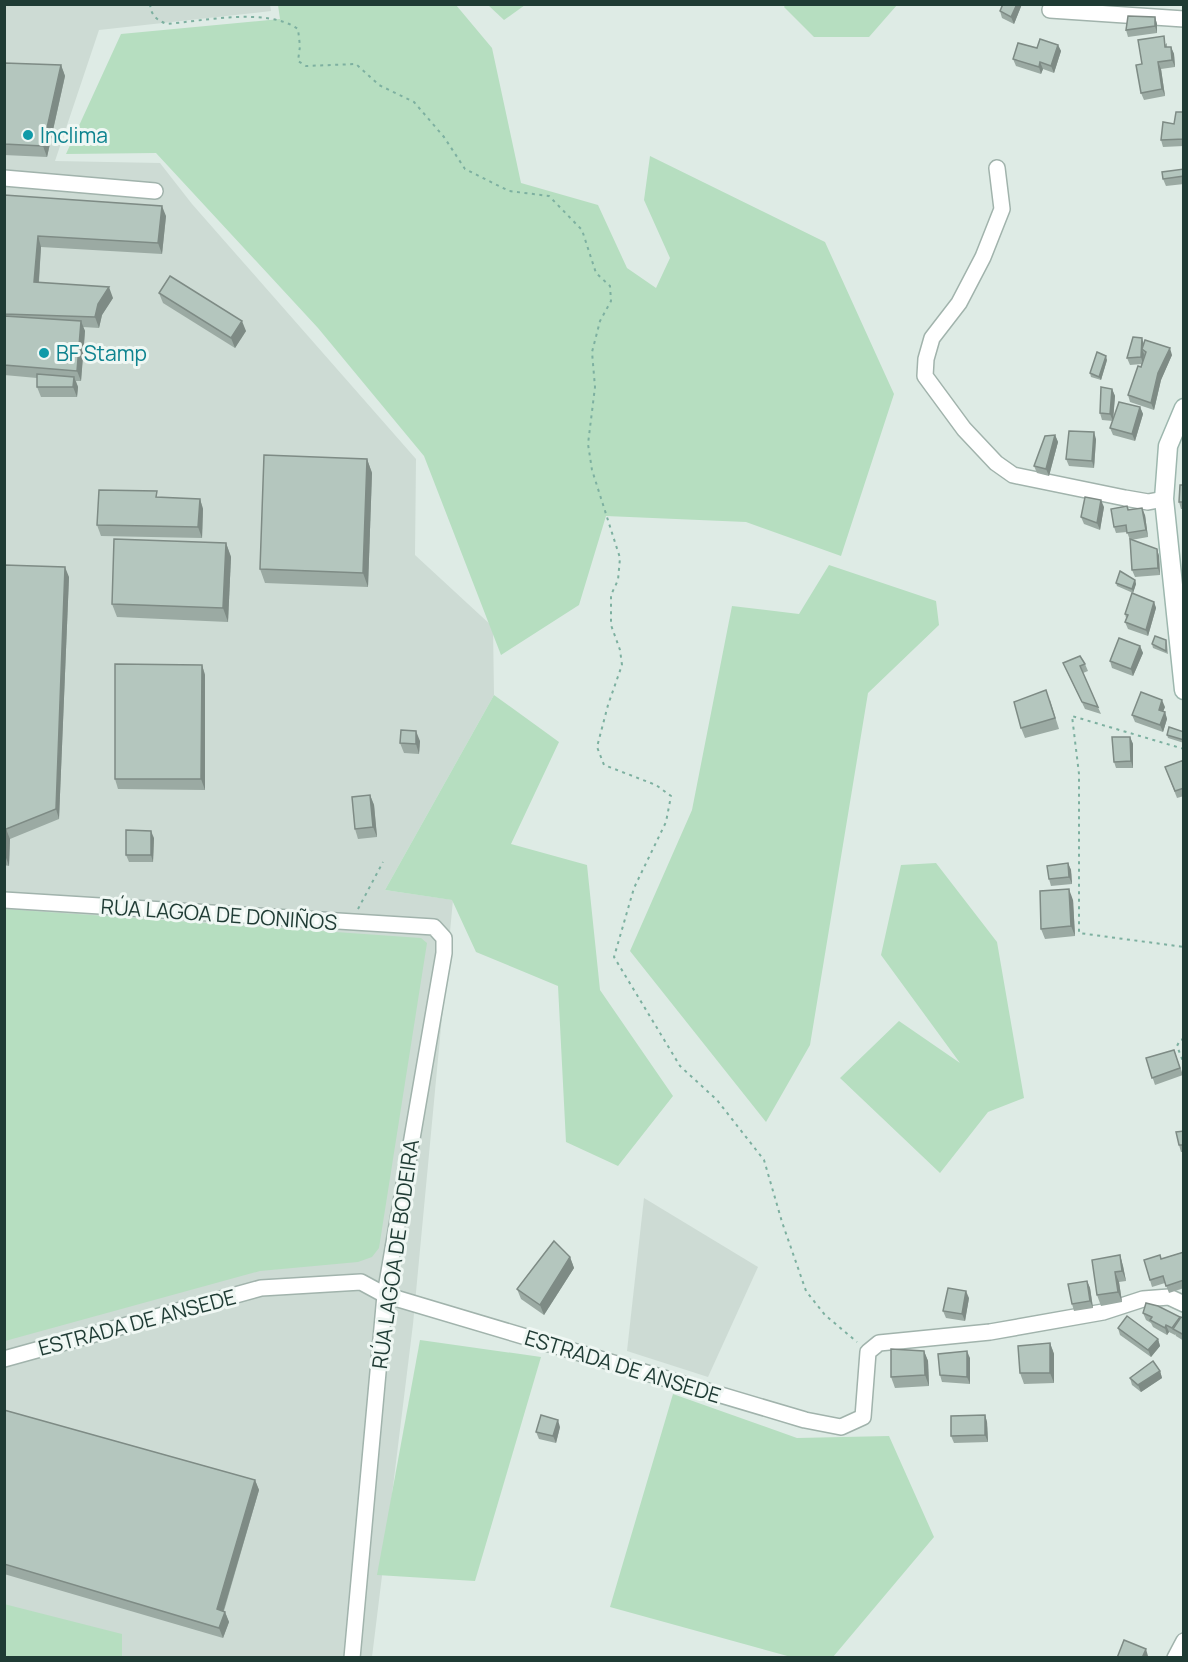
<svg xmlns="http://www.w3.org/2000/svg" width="1188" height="1662" font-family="Manrope,sans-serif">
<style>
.built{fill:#cddbd4}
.green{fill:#b6dec0}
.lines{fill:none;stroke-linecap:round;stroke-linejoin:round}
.minor-casing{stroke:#a1b3ac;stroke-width:18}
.secondary-casing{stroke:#9db7ae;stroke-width:21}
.path{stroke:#7db0a0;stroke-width:2;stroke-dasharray:3 4.5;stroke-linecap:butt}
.minor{stroke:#fff;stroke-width:15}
.secondary{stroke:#fff;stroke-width:18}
.wall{fill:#9baaa3}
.shaded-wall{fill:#7e8b85}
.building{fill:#b4c6be;stroke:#7e8b85;stroke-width:1.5}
.culture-dot{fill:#0f9aa8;stroke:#eff7f3;stroke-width:2}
.labels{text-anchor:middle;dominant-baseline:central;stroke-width:6;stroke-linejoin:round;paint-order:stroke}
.culture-label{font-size:21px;fill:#0d838f;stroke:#eff7f3;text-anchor:start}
.street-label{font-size:21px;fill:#1f3b34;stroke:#eff7f3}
</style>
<rect width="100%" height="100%" fill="#deebe5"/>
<g class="built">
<polygon points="5,5 270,5 271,11 99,30 55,161 160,163 192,204 416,459 415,555 493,627 494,695 385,890 453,900 413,1324 372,1657 5,1658"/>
<polygon points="644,1198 758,1267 708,1377 627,1351"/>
</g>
<g class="green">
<polygon points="786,4 897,4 897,5 869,37 814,37 784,7"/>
<polygon points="278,5 456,5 492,48 521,183 598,205 627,268 656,288 670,258 644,200 650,156 825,242 894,394 841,556 746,522 606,516 579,605 501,655 424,456 318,328 156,153 66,154 121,34 280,19"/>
<polygon points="488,5 525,5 504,20"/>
<polygon points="829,565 936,601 939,625 868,693 810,1045 766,1122 630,951 692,810 732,606 799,614"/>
<polygon points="494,695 559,742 511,844 587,865 600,990 673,1096 618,1166 566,1142 558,986 476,952 452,900 385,890"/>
<polygon points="936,863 997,942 1024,1098 988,1112 940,1173 840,1078 899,1021 960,1063 881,955 901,865"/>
<polygon points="5,909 421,938 427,943 379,1248 372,1257 358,1262 260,1271 5,1341"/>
<polygon points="420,1340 541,1357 475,1581 377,1575"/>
<polygon points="673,1394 797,1438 889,1436 934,1537 833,1657 791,1657 610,1607"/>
<polygon points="4,1604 122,1634 122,1657 5,1657"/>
</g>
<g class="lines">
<g class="minor-casing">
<g id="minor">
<polyline points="1050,10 1184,19"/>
<polyline points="997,168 1002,209 983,257 959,303 932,338 926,359 925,376 964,429 996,463 1013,475 1125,498 1148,502 1164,499"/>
<polyline points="4,178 155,191"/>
<polyline points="4,900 434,927 444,938 444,953 385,1295 352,1658"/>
<polyline points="4,1359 261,1288 361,1282 385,1295 805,1420 841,1427 863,1417 868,1352 879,1343 990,1332 1103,1312 1143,1299 1169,1297 1184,1304"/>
<polyline points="1175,1658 1184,1641"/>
</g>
</g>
<g class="secondary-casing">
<polyline id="secondary" points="1184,408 1168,446 1164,499 1184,690"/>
</g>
<g class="path">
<path d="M150,4C151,15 156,20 167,24C203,21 267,7 298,29L300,46L298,61L306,66L356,64L379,85L414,102L444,137L465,169L509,191L549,196L582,230L596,273L610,286L611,301L600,321L592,352L595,387L588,444L592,470L620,558L618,580L611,595V625L620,650L622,665L608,705L597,747L604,765L656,785L671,796L666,822L634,888L614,957L680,1066L717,1100L764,1160L782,1222L806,1291L825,1315L857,1342"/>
<polyline points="1184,749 1072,716 1079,774 1079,933 1184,947"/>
<polyline points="358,909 383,862"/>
<polyline points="1184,1039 1180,1040 1177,1046 1184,1064"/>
</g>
<use href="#minor" class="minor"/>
<use href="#secondary" class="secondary"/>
</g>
<g class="wall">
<polygon points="1003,4 1022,4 1014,24 1002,18 1000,11"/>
<polygon points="1155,17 1157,24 1157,33 1128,37 1126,30"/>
<polygon points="1167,43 1167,47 1171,47 1174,54 1175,67 1161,69 1165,96 1144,100 1141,93 1142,64"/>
<polygon points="1058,45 1061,51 1054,73 1043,69 1041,74 1016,66 1013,59 1037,48"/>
<polygon points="4,63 61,65 65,76 47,157 4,155"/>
<polygon points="1184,112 1184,146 1163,147 1161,140"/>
<polygon points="1184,169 1184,184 1166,186 1163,179"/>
<polygon points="4,195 166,216 162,254 41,247 39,282 113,298 102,315 99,328 83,327 85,331 81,381 76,381 78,387 77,397 41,397 37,387 37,378 4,375"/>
<polygon points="159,293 246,331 235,348 163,303"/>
<polygon points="1144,344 1172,355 1161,380 1154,410 1130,402 1128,395 1142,364 1130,365 1127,358"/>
<polygon points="1107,360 1101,380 1091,377 1090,373"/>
<polygon points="1112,389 1115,396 1113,420 1140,407 1143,414 1135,441 1113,435 1110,428 1113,421 1102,420 1100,413"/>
<polygon points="1055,435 1058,442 1049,476 1037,473 1034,466"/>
<polygon points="1096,439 1094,468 1069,466 1066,459"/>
<polygon points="367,459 372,473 368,587 265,583 260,569"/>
<polygon points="1184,485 1184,509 1181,509 1179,502"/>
<polygon points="159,497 200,499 203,509 202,538 101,536 97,525"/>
<polygon points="1127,506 1129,510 1145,515 1148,537 1131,540 1157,549 1159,556 1160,575 1135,577 1132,570 1130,540 1127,532 1116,533 1114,527"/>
<polygon points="1104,507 1100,530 1084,524 1081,517"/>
<polygon points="226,543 231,557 228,622 117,617 112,604"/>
<polygon points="4,565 69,577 59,819 10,839 9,866 4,865"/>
<polygon points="1135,580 1136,584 1133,593 1117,586 1116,583"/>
<polygon points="1154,602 1156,608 1148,636 1128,629 1125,622 1126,618 1125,614"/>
<polygon points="1166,640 1167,644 1168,654 1153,648 1152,644"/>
<polygon points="1140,646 1143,653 1133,676 1112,668 1110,661"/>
<polygon points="1063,663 1085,664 1088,671 1083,673 1101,714 1085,709"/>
<polygon points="202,665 205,675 205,790 118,789 115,779"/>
<polygon points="1050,700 1059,729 1025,738 1021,728"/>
<polygon points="1165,707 1163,711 1165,712 1167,719 1163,732 1135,722 1132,715"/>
<polygon points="1184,732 1184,743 1168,738 1167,735"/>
<polygon points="1130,737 1133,744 1133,768 1116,768 1114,762"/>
<polygon points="420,741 419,754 404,753 400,743"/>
<polygon points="1184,760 1184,796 1177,798 1165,767"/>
<polygon points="370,795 374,805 377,837 358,839 355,829"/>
<polygon points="154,838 153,862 129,862 126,855"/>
<polygon points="1068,863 1071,870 1072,884 1051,886 1049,879"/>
<polygon points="1073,900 1075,936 1045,939 1041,929"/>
<polygon points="1174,1050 1183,1075 1155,1085 1146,1058"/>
<polygon points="1184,1131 1184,1152 1181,1152 1179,1145"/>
<polygon points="1183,1252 1184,1288 1169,1293 1165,1283 1152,1287 1144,1260 1161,1259"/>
<polygon points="1120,1255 1123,1266 1126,1281 1119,1282 1122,1302 1101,1306 1097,1295"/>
<polygon points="570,1257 574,1268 544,1315 521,1299 517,1289"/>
<polygon points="1087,1281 1090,1288 1093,1308 1074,1311 1072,1304"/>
<polygon points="969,1298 965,1321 946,1318 943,1311"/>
<polygon points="1143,1313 1180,1317 1180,1319 1184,1319 1184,1341 1176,1336 1175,1334 1175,1335 1169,1332 1167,1335 1153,1327 1151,1323 1146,1320"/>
<polygon points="1118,1328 1158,1339 1160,1346 1151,1357 1120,1335"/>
<polygon points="1050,1343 1054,1354 1054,1383 1024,1384 1020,1373"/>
<polygon points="924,1351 928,1361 929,1386 895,1388 891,1377"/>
<polygon points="970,1358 970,1384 942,1382 940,1375"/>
<polygon points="1160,1371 1162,1378 1141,1392 1132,1385 1130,1378"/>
<polygon points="4,1410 255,1480 259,1490 224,1611 225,1612 229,1622 223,1638 4,1574"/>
<polygon points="985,1415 987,1422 988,1442 954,1443 951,1436"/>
<polygon points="560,1427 556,1443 539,1439 536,1432"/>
</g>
<g class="shaded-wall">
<polygon points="1017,4 1022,4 1014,24 1011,17"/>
<polygon points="1155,17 1157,24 1157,33 1155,26"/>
<polygon points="1058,45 1061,51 1054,73 1051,66"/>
<polygon points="1171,47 1174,54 1175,67 1172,60"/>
<polygon points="1040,62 1043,69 1041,74 1039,67"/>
<polygon points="1158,62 1161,69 1165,96 1162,89"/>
<polygon points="61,65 65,76 47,157 43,146"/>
<polygon points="162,206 166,216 162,254 158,243"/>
<polygon points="38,236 41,247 38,292 34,282"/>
<polygon points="109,287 113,298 102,315 99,328 95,317 98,304"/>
<polygon points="81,321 85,331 81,381 77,371"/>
<polygon points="242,321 246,331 235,348 231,338"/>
<polygon points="1142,338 1144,345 1142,349 1144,354 1143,364 1141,357"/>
<polygon points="1170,348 1172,355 1161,380 1154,410 1151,403 1158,373"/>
<polygon points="1106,356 1107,360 1101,380 1099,377"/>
<polygon points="74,377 78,387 77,397 73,387"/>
<polygon points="1112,389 1115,396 1113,421 1110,414"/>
<polygon points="1140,407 1143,414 1135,441 1132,434"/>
<polygon points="1094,432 1096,439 1094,468 1092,461"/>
<polygon points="1055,435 1058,442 1049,476 1046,469"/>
<polygon points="367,459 372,473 368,587 363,573"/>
<polygon points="200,499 203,509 202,538 198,527"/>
<polygon points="1101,500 1104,507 1100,530 1097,523"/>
<polygon points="1142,508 1145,515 1148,537 1146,530"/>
<polygon points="226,543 231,557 228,622 223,608"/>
<polygon points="1157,549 1159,556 1160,575 1158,568"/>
<polygon points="65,567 69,577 59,819 56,809"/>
<polygon points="1135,580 1136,584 1133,593 1132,589"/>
<polygon points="1154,602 1156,608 1148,636 1146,630"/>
<polygon points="1140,646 1143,653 1133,676 1131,669"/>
<polygon points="202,665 205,675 205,790 201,779"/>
<polygon points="1162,700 1165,707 1161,717 1159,710"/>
<polygon points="1165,712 1167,719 1163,732 1160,725"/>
<polygon points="416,731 420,741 419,754 416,744"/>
<polygon points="1130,737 1133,744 1133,768 1131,761"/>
<polygon points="370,795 374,805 377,837 373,827"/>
<polygon points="6,829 10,839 9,866 5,855"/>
<polygon points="151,831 154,838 153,862 151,855"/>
<polygon points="1068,863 1071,870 1072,884 1069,877"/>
<polygon points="1069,889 1073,900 1075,936 1071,926"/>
<polygon points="1120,1255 1123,1266 1126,1281 1122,1271"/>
<polygon points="570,1257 574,1268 544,1315 540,1305"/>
<polygon points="1115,1272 1119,1282 1122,1302 1118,1292"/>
<polygon points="1087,1281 1090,1288 1093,1308 1090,1301"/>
<polygon points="966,1291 969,1298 965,1321 962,1314"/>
<polygon points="1166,1325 1169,1332 1167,1335 1165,1328"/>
<polygon points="1158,1339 1160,1346 1151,1357 1148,1350"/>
<polygon points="1050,1343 1054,1354 1054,1383 1050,1373"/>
<polygon points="924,1351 928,1361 929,1386 925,1375"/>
<polygon points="967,1351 970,1358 970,1384 967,1377"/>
<polygon points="1160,1371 1162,1378 1141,1392 1138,1385"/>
<polygon points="985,1415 987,1422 988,1442 985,1435"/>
<polygon points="558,1420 560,1427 556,1443 553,1436"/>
<polygon points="255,1480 259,1490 221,1619 217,1609"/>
<polygon points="225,1612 229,1622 223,1638 219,1628"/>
<polygon points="1146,1649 1148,1656 1148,1658 1142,1658"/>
</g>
<g class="building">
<polygon points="1003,4 1017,4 1011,17 1000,11"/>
<polygon points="1128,16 1155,17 1155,26 1126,30"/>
<polygon points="1164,36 1165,47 1171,47 1172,60 1158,62 1162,89 1141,93 1136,65 1142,64 1138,40"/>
<polygon points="1040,39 1058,45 1051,66 1040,62 1039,67 1013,59 1018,43 1037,48"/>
<polygon points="4,63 61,65 43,146 4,144"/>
<polygon points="1176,112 1184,112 1184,139 1161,140 1163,122 1174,124"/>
<polygon points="1184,169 1184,176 1163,179 1162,172"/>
<polygon points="4,195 162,206 158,243 38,236 34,282 109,287 98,304 95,317 4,314"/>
<polygon points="170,276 242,321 231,338 159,293"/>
<polygon points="4,316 81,321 77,371 4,365"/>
<polygon points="1133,337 1142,338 1141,357 1127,358"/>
<polygon points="1145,340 1170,348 1158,373 1151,403 1128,395 1138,366 1141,367 1146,352 1142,349"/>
<polygon points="1097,352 1106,356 1099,377 1090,373"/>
<polygon points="37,374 74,377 73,387 37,387"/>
<polygon points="1101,387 1112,389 1110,414 1100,413"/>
<polygon points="1119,402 1140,407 1132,434 1110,428"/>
<polygon points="1069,431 1094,432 1092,461 1066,459"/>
<polygon points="1055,435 1046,469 1034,466 1045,436"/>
<polygon points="264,455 367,459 363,573 260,569"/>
<polygon points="1180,485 1184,485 1184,502 1179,502"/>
<polygon points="99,490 157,491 156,497 200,499 198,527 97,525"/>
<polygon points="1085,497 1101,500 1097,523 1081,517"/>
<polygon points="1127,506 1128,510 1142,508 1146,530 1127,533 1126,525 1114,527 1111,509"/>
<polygon points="114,539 226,543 223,608 112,604"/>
<polygon points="1130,539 1157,549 1158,568 1132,570"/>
<polygon points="4,565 65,567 56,809 6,829 5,855 4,855"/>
<polygon points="1120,571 1135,580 1132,589 1116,583"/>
<polygon points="1132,593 1154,602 1146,630 1125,622 1128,615 1125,614"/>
<polygon points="1155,636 1166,640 1166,651 1152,644"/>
<polygon points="1119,638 1140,646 1131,669 1110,661"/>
<polygon points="1080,656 1085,664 1080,666 1098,707 1082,702 1063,663"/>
<polygon points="115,664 202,665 201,779 115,779"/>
<polygon points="1046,690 1055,718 1021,728 1014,702"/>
<polygon points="1141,692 1162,700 1159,710 1165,712 1160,725 1132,715"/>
<polygon points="1169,727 1184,732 1184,740 1167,735"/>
<polygon points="401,730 416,731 416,744 400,743"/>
<polygon points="1112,737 1130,737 1131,761 1114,762"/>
<polygon points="1184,760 1184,788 1175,791 1165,767"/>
<polygon points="370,795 373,827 355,829 352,797"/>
<polygon points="126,830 151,831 151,855 126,855"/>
<polygon points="1068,863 1069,877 1049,879 1047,866"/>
<polygon points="1069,889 1071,926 1041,929 1040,891"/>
<polygon points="1174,1050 1180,1068 1152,1078 1146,1058"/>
<polygon points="1184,1131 1184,1145 1179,1145 1176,1132"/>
<polygon points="554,1241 570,1257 540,1305 517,1289"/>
<polygon points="1184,1252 1184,1280 1166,1286 1163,1276 1150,1280 1144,1260 1160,1255 1161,1259"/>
<polygon points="1120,1255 1122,1271 1115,1272 1118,1292 1097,1295 1092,1260"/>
<polygon points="1087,1281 1090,1301 1072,1304 1068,1284"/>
<polygon points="948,1288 966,1291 962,1314 943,1311"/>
<polygon points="1146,1303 1158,1306 1180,1317 1172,1328 1166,1325 1165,1328 1150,1320 1152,1317 1143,1313"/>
<polygon points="1127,1316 1158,1339 1148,1350 1118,1328"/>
<polygon points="1181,1317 1184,1319 1184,1335 1173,1329"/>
<polygon points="1050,1343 1050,1373 1020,1373 1018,1346"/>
<polygon points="891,1349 924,1351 925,1375 891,1377"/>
<polygon points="967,1351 967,1377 940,1375 938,1354"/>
<polygon points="1153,1361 1160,1371 1138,1385 1130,1378"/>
<polygon points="4,1410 255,1480 217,1609 225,1612 219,1628 4,1564"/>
<polygon points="541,1415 558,1420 553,1436 536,1432"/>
<polygon points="985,1415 985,1435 951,1436 951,1416"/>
<polygon points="1124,1640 1146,1649 1142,1658 1117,1658"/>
</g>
<g class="culture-dot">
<circle cx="28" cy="135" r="6"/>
<circle cx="44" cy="353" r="6"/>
</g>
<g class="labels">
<g class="culture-label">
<text x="40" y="135">Inclima</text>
<text x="56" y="353">BF Stamp</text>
</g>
<g class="street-label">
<text transform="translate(219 914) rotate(4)">RÚA LAGOA DE DONIÑOS</text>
<text transform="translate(395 1254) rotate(-82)">RÚA LAGOA DE BODEIRA</text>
<text transform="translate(137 1322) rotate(-15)">ESTRADA DE ANSEDE</text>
<text transform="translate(623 1366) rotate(17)">ESTRADA DE ANSEDE</text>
</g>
</g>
<rect width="1188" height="1662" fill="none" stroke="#1f3b34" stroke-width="12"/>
</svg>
